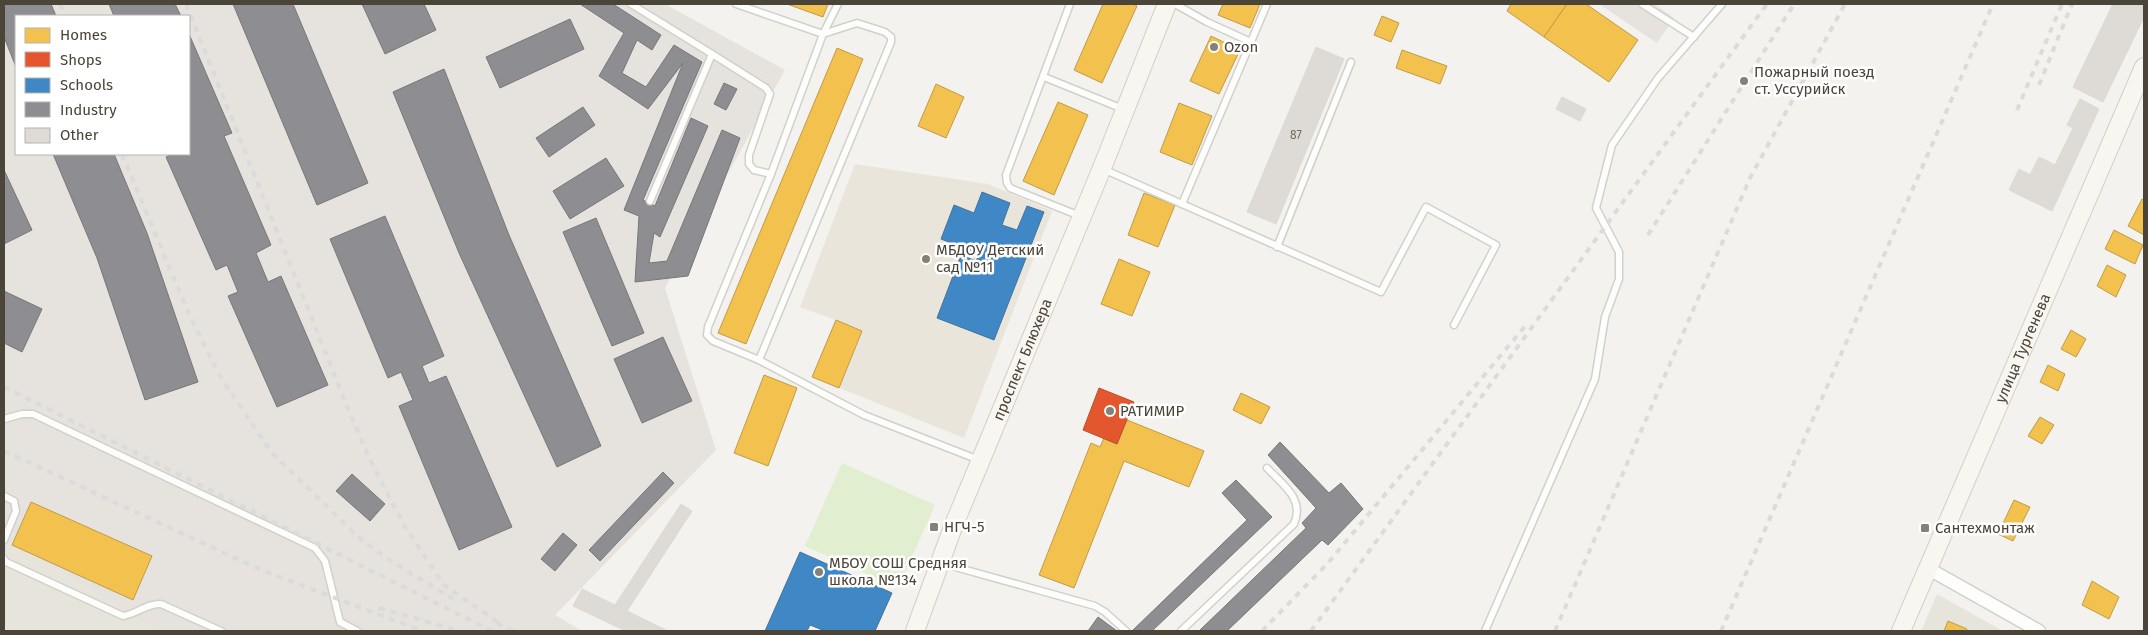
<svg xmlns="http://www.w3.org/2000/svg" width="2148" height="635" font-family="'Fira Sans',sans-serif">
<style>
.residential{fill:#e7e4dc}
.industrial{fill:#e6e2de;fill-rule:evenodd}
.education{fill:#eae5da}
.green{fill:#e1eecf}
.parking{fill:#e6e3df}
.homes{fill:#f2c14e;stroke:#c09c48}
.shops{fill:#e4572e;stroke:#b65131}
.schools{fill:#3f88c5;stroke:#43749b}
.industry{fill:#8d8d92;stroke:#797777}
.building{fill:#dedbd6;stroke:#dcd9d4}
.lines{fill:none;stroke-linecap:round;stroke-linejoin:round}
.lane-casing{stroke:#d2d0cb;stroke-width:9}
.street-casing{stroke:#d2d0cb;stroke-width:15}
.secondary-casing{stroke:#d3cfc5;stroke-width:20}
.lane{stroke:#fdfdfc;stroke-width:6}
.street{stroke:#fdfdfc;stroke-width:12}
.secondary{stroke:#f7f6f1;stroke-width:18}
.rail{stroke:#dbdbda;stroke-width:4;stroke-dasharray:6 6;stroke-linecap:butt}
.poi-dot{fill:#868178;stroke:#fff;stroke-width:2}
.labels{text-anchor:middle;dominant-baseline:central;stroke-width:5;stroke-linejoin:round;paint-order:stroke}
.number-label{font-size:12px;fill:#706a61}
.poi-label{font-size:15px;fill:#4b4439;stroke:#fff;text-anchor:start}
.street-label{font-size:15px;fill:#4b4439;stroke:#fff}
</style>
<rect width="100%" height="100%" fill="#f4f2ee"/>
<g class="residential">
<polygon points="4,537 156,631 4,631"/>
<polygon points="1937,594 2003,631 1921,631"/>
</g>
<path class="industrial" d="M4,4H665L785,70L665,288L716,450L555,615L582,631H156L4,537ZM16,16H189V154H16Z"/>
<polygon class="education" points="855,164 988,184 1052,211 964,438 812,377 835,320 800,307"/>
<polygon class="green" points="842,463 935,505 898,588 805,546"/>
<polygon class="parking" points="1599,4 1654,4 1674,18 1657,43"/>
<g class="homes">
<polygon points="787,4 828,4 823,17"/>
<polygon points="1103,4 1133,4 1137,6 1102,83 1074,70"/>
<polygon points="1223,4 1260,4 1250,28 1218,15"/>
<polygon points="1511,4 1567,4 1544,37 1507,11"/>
<polygon points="1567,4 1586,4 1638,40 1609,82 1544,37"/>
<polygon points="1382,16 1399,23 1391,42 1374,35"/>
<polygon points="1211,36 1240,50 1219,94 1190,81"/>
<polygon points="837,48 863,59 746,344 718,333"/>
<polygon points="1402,50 1447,66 1440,84 1396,68"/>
<polygon points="936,84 964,97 946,138 918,126"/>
<polygon points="1058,102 1088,115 1054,195 1023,181"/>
<polygon points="1179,103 1212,116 1192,165 1160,152"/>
<polygon points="1144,193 1175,205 1158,247 1128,235"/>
<polygon points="2142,199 2144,200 2144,235 2128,226"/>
<polygon points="2114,230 2143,245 2135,264 2105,249"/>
<polygon points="1119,259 1150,272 1132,316 1101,304"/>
<polygon points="2107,265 2126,275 2116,297 2097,286"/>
<polygon points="836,320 862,331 839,388 812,377"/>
<polygon points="2071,330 2086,339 2076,357 2061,349"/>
<polygon points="2048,365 2065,374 2058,391 2040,382"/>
<polygon points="764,375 797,388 768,466 734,453"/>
<polygon points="1241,393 1270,407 1261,424 1233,410"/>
<polygon points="2040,417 2054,425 2042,444 2028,436"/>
<polygon points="1127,420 1204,451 1189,487 1124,461 1074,588 1039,575 1091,443 1100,447 1104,438 1117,444"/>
<polygon points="2014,500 2030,507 2013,541 1998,534"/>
<polygon points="31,502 152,556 133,600 12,545"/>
<polygon points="2092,581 2119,597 2109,619 2082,605"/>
<polygon points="1948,621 1967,629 1966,631 1944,631"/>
</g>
<polygon class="shops" points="1099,388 1134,402 1117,444 1083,430"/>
<g class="schools">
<polygon points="982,192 1010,203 1002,225 1017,230 1027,206 1044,212 994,340 937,318 961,255 976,261 979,254 941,239 954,205 974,213"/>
<polygon points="800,552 892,593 875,631 825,631 810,625 807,631 765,631"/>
</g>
<g class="industry">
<polygon points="4,4 51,4 56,16 16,16 16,67 4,37"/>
<polygon points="109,4 175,4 181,16 114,16"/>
<polygon points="233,4 293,4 368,183 317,205"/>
<polygon points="362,4 424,4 436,30 385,54"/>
<polygon points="580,4 613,4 661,35 652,50 637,40 622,73 646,87 674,45 702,62 643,200 655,206 691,118 708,126 660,237 654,233 649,263 667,261 722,130 740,138 688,276 635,282 639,216 624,210 683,63 648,109 599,76 624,33"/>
<polygon points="570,19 584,49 500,88 486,57"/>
<polygon points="189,34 232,133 224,136 271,245 256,253 268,282 281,276 328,385 277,407 228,296 238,292 227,265 216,270 166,157 173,154 189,154"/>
<polygon points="444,69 509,235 601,446 557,467 459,253 393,92"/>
<polygon points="724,83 737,89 726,110 714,104"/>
<polygon points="583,107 595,125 549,157 536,138"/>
<polygon points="53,154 114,154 147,233 198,382 145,400 97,258"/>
<polygon points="606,158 624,186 570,219 553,191"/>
<polygon points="4,170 32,230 4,244"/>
<polygon points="385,216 444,356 422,366 429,383 446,376 512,527 459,550 399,406 413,400 401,372 388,378 330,239"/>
<polygon points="596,218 644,333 612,346 563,232"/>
<polygon points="4,291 42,309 22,352 4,343"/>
<polygon points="663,337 692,401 642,423 614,359"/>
<polygon points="1280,442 1329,493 1341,483 1363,509 1328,545 1322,540 1227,631 1199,631 1306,528 1302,523 1316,508 1268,455"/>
<polygon points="663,472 674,483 600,561 589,550"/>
<polygon points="352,474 385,504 370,521 336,491"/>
<polygon points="1236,480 1272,517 1152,631 1132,631 1247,520 1222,493"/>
<polygon points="563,533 577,545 555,571 541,559"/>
<polygon points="1098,617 1117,631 1088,631"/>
</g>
<g class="building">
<polygon points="2113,4 2144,4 2144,17 2103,102 2073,87"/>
<polygon points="1316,47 1344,59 1276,224 1247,212"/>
<polygon points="1562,97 1586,109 1580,121 1556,109"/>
<polygon points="2080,99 2099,109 2052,211 2009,190 2019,169 2030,175 2039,157 2055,165 2073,128 2067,125"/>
<polygon points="681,504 692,511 627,611 668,631 626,631 573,606 582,589 615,605"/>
</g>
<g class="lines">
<g class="lane-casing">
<g id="lane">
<polyline points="631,4 712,54 650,201"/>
<polyline points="736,4 823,34 857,23 885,32 891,37 891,42 759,360"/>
<polyline points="838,4 823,34 771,174 708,327 707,335 713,341 759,360 864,415 979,460"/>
<polyline points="1070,4 1006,175 1007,183 1010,188 1080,216"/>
<polyline points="1175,4 1207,22 1251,42"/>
<polyline points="1642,4 1694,37"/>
<polyline points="712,54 766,88 770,94 749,155 749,164 754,170 771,174"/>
<polyline points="1044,77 1123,109"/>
<polyline points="1103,169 1381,292 1426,207 1496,245 1454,325"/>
<polyline points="1182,204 1267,4"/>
<polyline points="1277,247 1351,62"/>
<polyline points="4,419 22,414 33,414 315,548 325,561 340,622 357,631"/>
<polyline points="4,496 14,501 16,511 4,540"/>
<path d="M4,559L6,562L123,616C137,614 147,603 161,604L221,631"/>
<polyline points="941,563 1095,606 1105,612 1126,631"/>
<path d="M1181,631L1294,524C1305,499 1283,485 1267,468"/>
<polyline points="1485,631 1595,379 1605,317 1619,279 1619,252 1596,208 1612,145 1658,78 1722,4"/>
</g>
</g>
<g class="street-casing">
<polyline id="street" points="1929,569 2039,631"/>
</g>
<g class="secondary-casing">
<g id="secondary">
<path id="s1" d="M915,631L953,527L1102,168L1167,4"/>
<path id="s2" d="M1901,631L2144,67"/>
</g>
</g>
<use href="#lane" class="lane"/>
<use href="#street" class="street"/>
<use href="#secondary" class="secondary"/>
<g class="rail">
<polyline points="60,4 65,16"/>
<polyline points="186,4 350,414 374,468 405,527 444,585 502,625"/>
<polyline points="2039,85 2072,4"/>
<polyline points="2017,110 2062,4"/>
<polyline points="122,154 188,312 218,373 272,453 357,536 386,558 453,599"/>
<polyline points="1648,235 1794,4"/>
<polyline points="4,387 492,631"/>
<polyline points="4,451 259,569 422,631"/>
<polyline points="379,608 460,631"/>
<polyline points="497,623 513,631"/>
<polyline points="1262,631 1328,563 1526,325"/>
<polyline points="1311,631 1767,4"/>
<polyline points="1555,631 1750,178 1845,4"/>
<polyline points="1721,631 1993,4"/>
</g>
</g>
<g class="poi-dot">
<circle cx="1214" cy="47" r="5"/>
<circle cx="1744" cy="81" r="5"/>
<circle cx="926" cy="259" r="5"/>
<circle cx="1110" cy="411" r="5"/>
<rect x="929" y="522" width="10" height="10" rx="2.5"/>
<rect x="1920" y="523" width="10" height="10" rx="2.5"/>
<circle cx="819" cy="572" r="5"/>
</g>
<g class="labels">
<g class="number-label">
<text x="1296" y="135">87</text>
</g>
<g class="poi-label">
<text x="1224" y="47">Ozon</text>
<text x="1754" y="72">Пожарный поезд<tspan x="1754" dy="17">ст. Уссурийск</tspan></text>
<text x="936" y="250">МБДОУ Детский<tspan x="936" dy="17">сад №11</tspan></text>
<text x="1120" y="411">РАТИМИР</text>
<text x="944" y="527">НГЧ-5</text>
<text x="1935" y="528">Сантехмонтаж</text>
<text x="829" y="563">МБОУ СОШ Средняя<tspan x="829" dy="17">школа №134</tspan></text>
</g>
<g class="street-label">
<text stroke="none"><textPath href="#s2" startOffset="308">улица Тургенева</textPath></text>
<text stroke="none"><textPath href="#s1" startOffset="292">проспект Блюхера</textPath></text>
</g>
</g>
<rect width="2148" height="635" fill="none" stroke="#4b4439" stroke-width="10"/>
<rect x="15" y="15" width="175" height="140" fill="#ffffff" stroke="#b7b4b0"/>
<rect x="25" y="28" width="25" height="15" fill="#f2c14e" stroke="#b7b4b0"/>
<text x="60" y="40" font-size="15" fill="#4b4439">Homes</text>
<rect x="25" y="52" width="25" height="15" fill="#e4572e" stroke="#b7b4b0"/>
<text x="60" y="65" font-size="15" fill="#4b4439">Shops</text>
<rect x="25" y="78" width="25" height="15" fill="#3f88c5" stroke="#b7b4b0"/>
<text x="60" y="90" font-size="15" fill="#4b4439">Schools</text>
<rect x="25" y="102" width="25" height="15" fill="#8d8d92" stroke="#b7b4b0"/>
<text x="60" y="115" font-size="15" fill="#4b4439">Industry</text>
<rect x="25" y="128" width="25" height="15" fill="#dedbd6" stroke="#b7b4b0"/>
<text x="60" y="140" font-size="15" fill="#4b4439">Other</text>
</svg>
